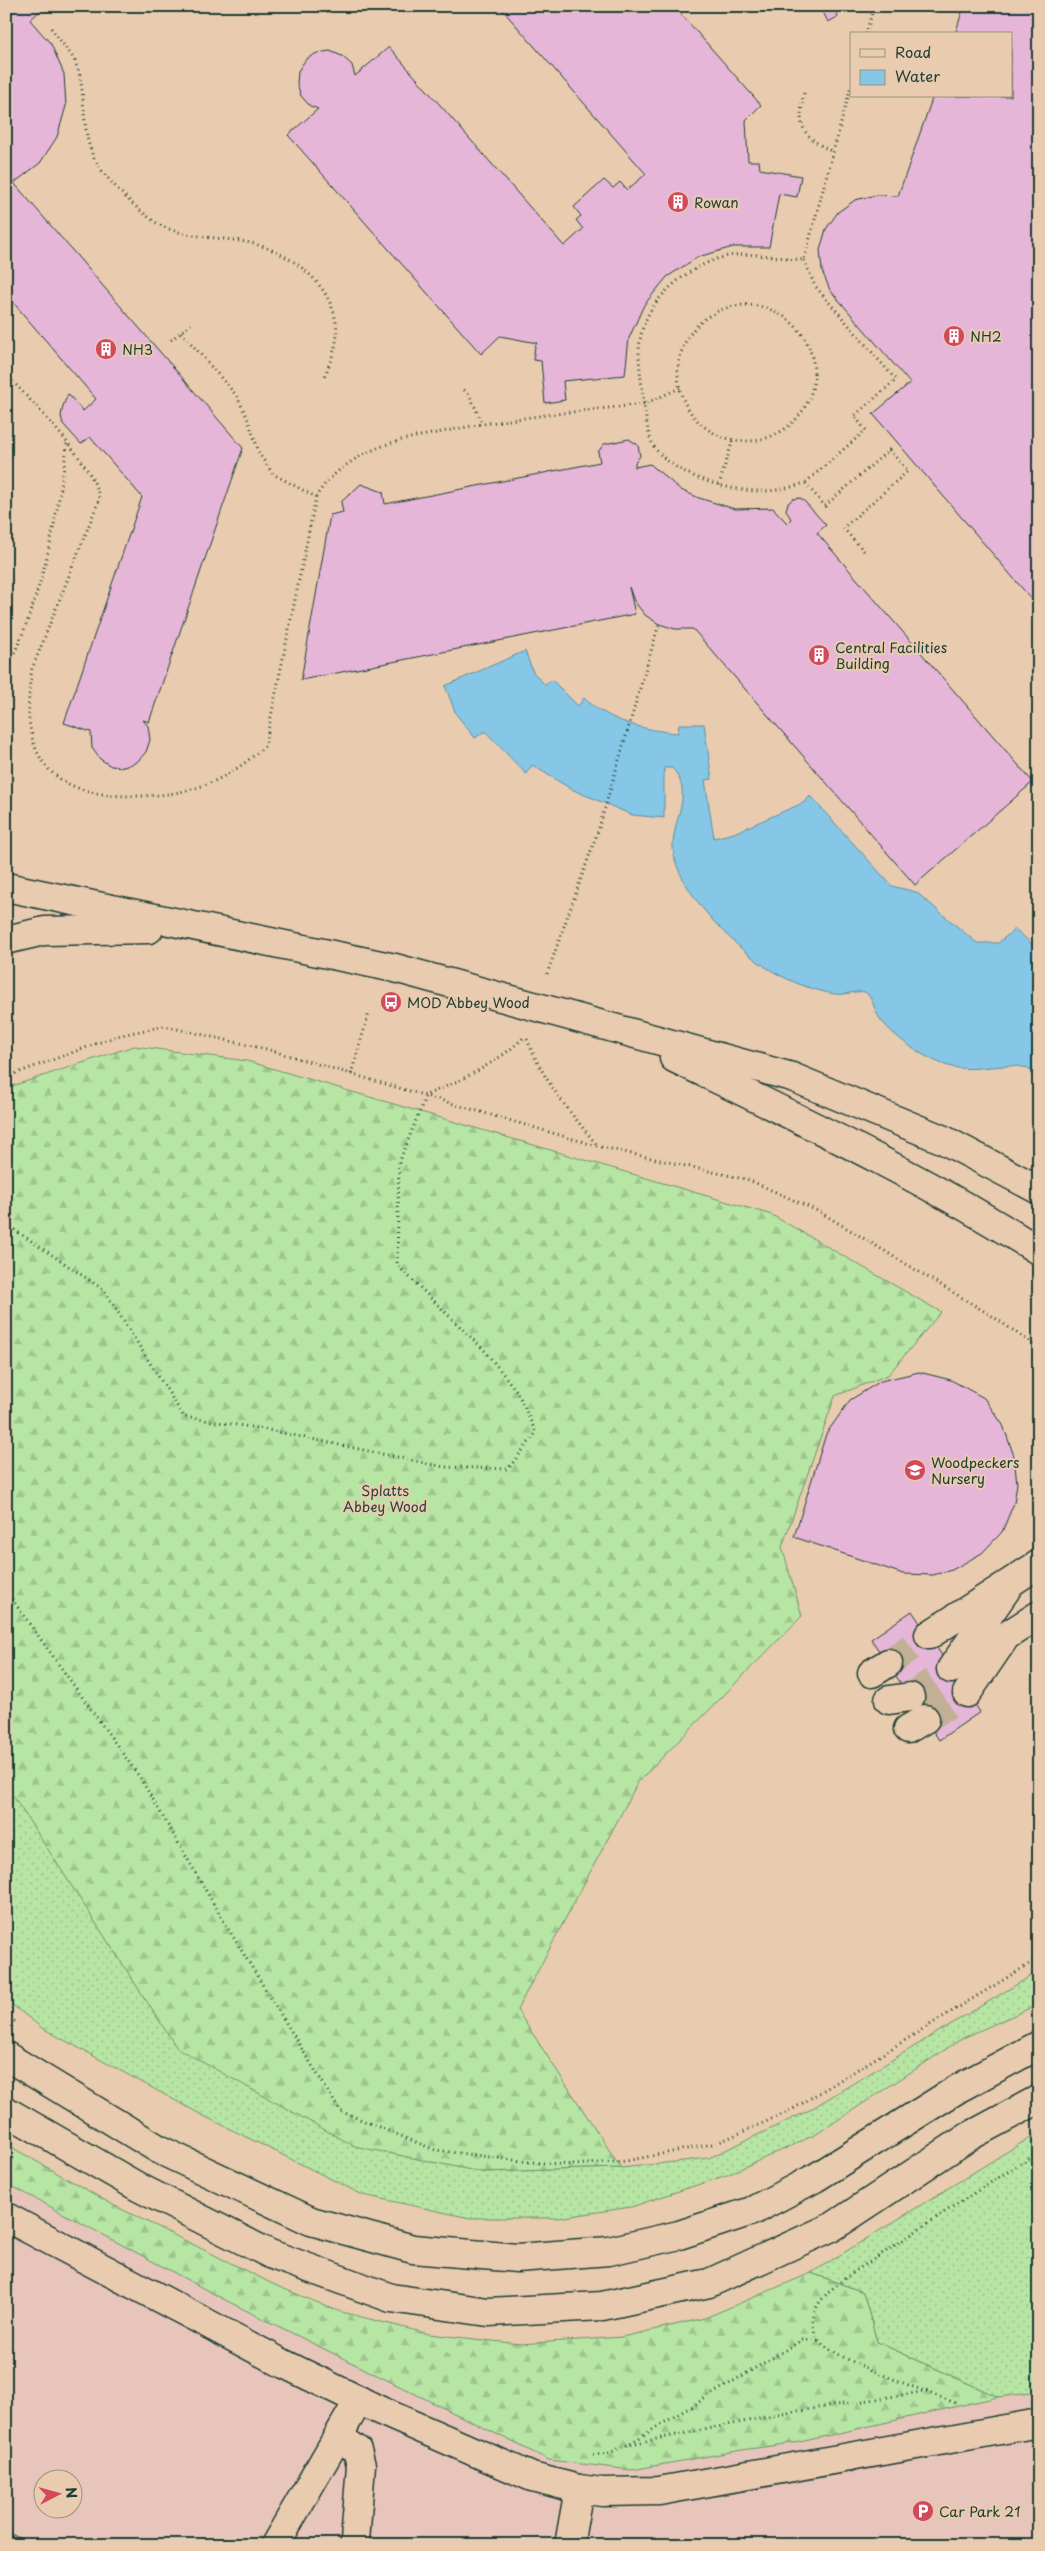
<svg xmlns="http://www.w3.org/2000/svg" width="1045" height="2551" font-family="'Playpen Sans',sans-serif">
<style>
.built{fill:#e8c5bb;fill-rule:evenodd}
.grass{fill:url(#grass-dots);stroke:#6b916c}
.forest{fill:url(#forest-firs);stroke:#6b916c}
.water{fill:#86c6e7;stroke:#5d8f9f}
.building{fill:#e5b6d8;stroke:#1f3d34}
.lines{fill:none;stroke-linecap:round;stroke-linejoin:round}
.minor-tunnel{stroke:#c1af96;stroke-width:28;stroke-dasharray:28 14;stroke-linecap:butt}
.minor-casing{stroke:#1f3d34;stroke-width:31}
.path{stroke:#1f3d34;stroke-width:3;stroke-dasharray:1 4;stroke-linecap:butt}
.minor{stroke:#e9ccaf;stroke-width:28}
.labels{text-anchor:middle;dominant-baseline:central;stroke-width:4;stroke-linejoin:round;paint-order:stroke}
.poi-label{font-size:14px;fill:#1f3d34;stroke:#e9ccaf;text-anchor:start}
.park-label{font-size:14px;fill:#27453a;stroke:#e9ccaf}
</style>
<defs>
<pattern id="grass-dots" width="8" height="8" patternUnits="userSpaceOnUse" patternTransform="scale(1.25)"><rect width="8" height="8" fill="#b7e5a4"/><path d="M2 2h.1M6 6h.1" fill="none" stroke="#9dc58e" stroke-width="1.8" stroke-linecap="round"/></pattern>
<pattern id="forest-firs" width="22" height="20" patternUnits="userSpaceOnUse" patternTransform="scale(1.25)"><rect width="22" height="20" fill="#b7e5a4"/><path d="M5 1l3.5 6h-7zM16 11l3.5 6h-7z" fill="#9dc58e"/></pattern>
</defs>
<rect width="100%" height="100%" fill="#e9ccaf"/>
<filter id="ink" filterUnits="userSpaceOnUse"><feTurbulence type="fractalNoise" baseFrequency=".02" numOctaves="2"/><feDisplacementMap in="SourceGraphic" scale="10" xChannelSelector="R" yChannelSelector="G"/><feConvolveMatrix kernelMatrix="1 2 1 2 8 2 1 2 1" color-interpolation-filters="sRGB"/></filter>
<g filter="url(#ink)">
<path class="built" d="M1039,2132V2545H6V2160L418,2365L589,2339L622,2337L705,2318L811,2273ZM42,2478H72V2508H42Z"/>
<g class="grass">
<polygon points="8,1787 481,2172 621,2168 709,2158 806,2112 1039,1971 1039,2004 963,2038 815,2135 727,2175 631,2207 558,2218 470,2218 363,2195 202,2115 42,2028 6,2000 6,1788"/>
<polygon points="1039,2132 1039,2392 998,2397 877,2342 863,2292 811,2273"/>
</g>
<g class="forest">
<polygon points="134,1046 247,1061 772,1215 941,1312 888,1375 835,1396 782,1547 802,1616 638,1782 517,2010 621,2168 481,2172 354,2146 177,2048 6,1785 6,1088"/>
<polygon points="6,2144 115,2206 277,2286 338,2311 429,2334 520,2344 622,2337 705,2318 811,2273 863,2292 877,2342 998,2397 800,2442 742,2450 632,2470 549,2460 229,2302 6,2183"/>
</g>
<path class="water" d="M525,651L533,672L545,685L552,680L578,706L584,698C610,722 644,730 678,733L679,724H704L712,779L705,780L714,838L734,833L805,802L810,796L892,886L916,892L977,943H998L1015,929L1039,950V1093L1036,1077L1028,1068C1005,1062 981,1071 958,1068C933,1065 895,1039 880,1019C874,1011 874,999 865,992C855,990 845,996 835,994C815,991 791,982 774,972C739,953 671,886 673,844C674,817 694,792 672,768H664V818L632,815L571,789L532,765L526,774L485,731L475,738L456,714L445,686Z"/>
<g class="building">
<polygon points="6,6 52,6 46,12 43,8 30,20 51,44 64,74 66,106 57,137 40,163 14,183 243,448 149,722 143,720 148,726 150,740 146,752 137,762 124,767 111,766 100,759 92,748 91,732 64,723 142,497 90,437 81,444 63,424 61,416 63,406 68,394 83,411 96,399 11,300 6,304"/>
<polygon points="499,6 674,6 761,105 746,120 748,161 759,161 760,169 801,176 797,197 779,194 769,247 733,247 698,257 667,277 644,305 629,338 625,375 563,381 565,400 545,403 541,361 533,360 535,346 537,343 500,336 481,354 288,135 318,109 310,106 301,96 297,84 298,71 306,59 317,53 330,51 342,56 352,65 355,76 389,47 564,246 583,229 576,220 581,216 574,207 604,180 613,188 620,182 627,190 646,174"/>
<polygon points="820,6 833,6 838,17 828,22"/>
<polygon points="964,6 1039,6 1039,608 873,414 910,383 830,290 822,271 820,250 826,229 838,212 855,200 876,195 898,196 933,96 1011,96 1011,34 955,34"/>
<polygon points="629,439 638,445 640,456 635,463 635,467 650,464 681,490 699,498 735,509 773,508 787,523 791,519 786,510 788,503 793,499 800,498 805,502 826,525 817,533 1033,782 915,885 693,629 675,629 659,624 645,615 634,601 629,587 635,614 301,680 330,515 343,512 341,502 361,484 383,492 385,504 600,462 598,452 604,444"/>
<polygon points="919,1372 951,1380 984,1398 1003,1425 1014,1456 1017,1484 1014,1503 1002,1532 982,1553 952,1570 933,1575 903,1574 794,1537 826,1434 850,1400 881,1381"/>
<polygon points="912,1611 980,1712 939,1740 871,1639"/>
<polygon points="6,2531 31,2545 6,2545"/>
</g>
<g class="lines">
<g class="minor-tunnel">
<polyline points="888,1663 929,1635"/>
<polyline points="910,1697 951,1669"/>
<polyline points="925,1719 967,1693"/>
</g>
<g class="minor-casing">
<g id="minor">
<polyline points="6,887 395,968 792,1077 944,1140 1039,1190"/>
<polyline points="6,940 44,931 149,929"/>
<path d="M674,1058C797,1118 923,1177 1039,1251"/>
<polyline points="929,1635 1039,1564"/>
<polyline points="951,1669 1006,1590"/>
<polyline points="872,1673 888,1663"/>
<polyline points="967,1693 1006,1636 1039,1615"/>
<polyline points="889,1700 910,1697"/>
<polyline points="908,1729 925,1719"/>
<polyline points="6,2056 160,2150 311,2221 413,2249 517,2258 609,2251 679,2235 752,2211 815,2178 959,2088 1039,2045"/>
<polyline points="6,2111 140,2188 270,2254 391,2298 488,2312 602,2306 709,2283 834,2226 970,2136 1039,2099"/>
<polyline points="6,2217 282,2363 381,2411 532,2477 579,2489 602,2492 659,2491 1039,2423"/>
<polyline points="338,2436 357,2450 361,2465 355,2541"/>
<polyline points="275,2545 359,2400"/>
<polyline points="569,2545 579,2489"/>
</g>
</g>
<g class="path">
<path d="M51,28L74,59L78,69C87,100 80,138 98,165C108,182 147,220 164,227C190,238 219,237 246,242C290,251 335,284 337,332C337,348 329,364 324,379"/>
<polyline points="866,34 874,6"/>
<path d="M804,93C797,126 801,136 833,152"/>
<polyline points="804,260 815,286 896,380 854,416 866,430 805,483"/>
<circle cx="746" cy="373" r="68"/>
<polyline points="181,332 236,395 247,417 260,455 273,474 316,497"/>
<polyline points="171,340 191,324"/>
<path d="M6,374C30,401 98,467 99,500L32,669C18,753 46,797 134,796C188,796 225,783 265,746L316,497C328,476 349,461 371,451C391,441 414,437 437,433C505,418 575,412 644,404C646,417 647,433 653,445C671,475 730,492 763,491C778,491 791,487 805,483L825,506L889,450L908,471L843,528L864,551"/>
<path d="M680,388L644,404C642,381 636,357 641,335C648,296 697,259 735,255C758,253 782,258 804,260L851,86"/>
<polyline points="464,390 469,394 482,423"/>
<polyline points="719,485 733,439"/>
<path d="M6,671C41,600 57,523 67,444"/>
<polyline points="547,974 598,831 659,624"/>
<path d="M527,1039C544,1082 568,1110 597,1145"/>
<polyline points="351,1074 369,1013"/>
<polyline points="6,1077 117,1036 164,1026 266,1049 597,1146 749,1180 820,1212 992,1316 1039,1348"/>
<path d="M6,1224L104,1290L184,1417L264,1429L444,1467L508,1469L536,1433L518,1393L485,1351L397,1265L399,1163L426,1095C461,1080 495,1065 523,1038"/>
<polyline points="6,1591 141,1779 226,1925 340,2111 435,2150 529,2162 574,2165 626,2161 717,2143 788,2112 1039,1958"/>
<polyline points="6,2015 17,2023"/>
<path d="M955,2403C927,2391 833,2360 818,2339C809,2326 813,2308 824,2297C842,2277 869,2263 891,2248C940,2215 988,2183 1039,2153"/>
<polyline points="631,2444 798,2411 928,2391"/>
<polyline points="593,2455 609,2453 627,2445 802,2340 818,2340"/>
</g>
<use href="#minor" class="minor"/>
</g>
</g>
<defs>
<g id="building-disc" transform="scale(1.125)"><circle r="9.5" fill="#d1495b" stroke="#e9ccaf"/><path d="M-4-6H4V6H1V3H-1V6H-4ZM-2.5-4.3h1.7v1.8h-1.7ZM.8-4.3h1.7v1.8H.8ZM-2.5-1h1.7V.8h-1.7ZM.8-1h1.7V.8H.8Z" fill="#fff"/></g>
<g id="bus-disc" transform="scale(1.125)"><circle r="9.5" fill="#d1495b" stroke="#e9ccaf"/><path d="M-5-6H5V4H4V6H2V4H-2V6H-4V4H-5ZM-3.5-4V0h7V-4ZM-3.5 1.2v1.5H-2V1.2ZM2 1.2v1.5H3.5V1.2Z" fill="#fff"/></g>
<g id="school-disc" transform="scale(1.125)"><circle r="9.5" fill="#d1495b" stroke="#e9ccaf"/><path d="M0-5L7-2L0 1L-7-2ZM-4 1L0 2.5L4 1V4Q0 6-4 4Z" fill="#fff"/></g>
<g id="parking-disc" transform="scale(1.125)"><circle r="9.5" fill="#d1495b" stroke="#e9ccaf"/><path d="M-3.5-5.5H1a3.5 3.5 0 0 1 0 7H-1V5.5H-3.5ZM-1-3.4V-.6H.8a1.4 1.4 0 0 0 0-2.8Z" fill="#fff"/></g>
</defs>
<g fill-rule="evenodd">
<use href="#building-disc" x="678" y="202"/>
<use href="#building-disc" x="954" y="336"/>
<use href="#building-disc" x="106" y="349"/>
<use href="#building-disc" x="819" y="655"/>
<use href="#bus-disc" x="391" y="1002"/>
<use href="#school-disc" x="915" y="1470"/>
<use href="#parking-disc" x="923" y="2511"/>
</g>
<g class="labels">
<g class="poi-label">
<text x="694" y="202">Rowan</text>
<text x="970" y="336">NH2</text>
<text x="122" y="349">NH3</text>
<text x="835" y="647">Central Facilities<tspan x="835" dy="16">Building</tspan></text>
<text x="407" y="1002">MOD Abbey Wood</text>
<text x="931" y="1462">Woodpeckers<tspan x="931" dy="16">Nursery</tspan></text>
<text x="939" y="2511">Car Park 21</text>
</g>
<g class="park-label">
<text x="385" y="1490">Splatts<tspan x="385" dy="16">Abbey Wood</tspan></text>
</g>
</g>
<rect width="1045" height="2551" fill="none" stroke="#e9ccaf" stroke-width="25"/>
<rect x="12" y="12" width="1020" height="2526" fill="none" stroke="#1f3d34" stroke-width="2" filter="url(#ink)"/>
<rect x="850" y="32" width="162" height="65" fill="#e9ccaf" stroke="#98937e"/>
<rect x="860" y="49" width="25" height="8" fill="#e9ccaf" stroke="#98937e"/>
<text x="895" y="58" font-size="15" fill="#1f3d34">Road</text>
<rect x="860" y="70" width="25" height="15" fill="#86c6e7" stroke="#98937e"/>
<text x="895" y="82" font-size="15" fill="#1f3d34">Water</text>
<g transform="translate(58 2494) rotate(84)"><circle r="24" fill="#e9ccaf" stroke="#98937e"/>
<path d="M0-4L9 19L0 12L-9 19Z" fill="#d1495b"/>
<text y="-8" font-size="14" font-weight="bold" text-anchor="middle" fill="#1f3d34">N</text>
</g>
</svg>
